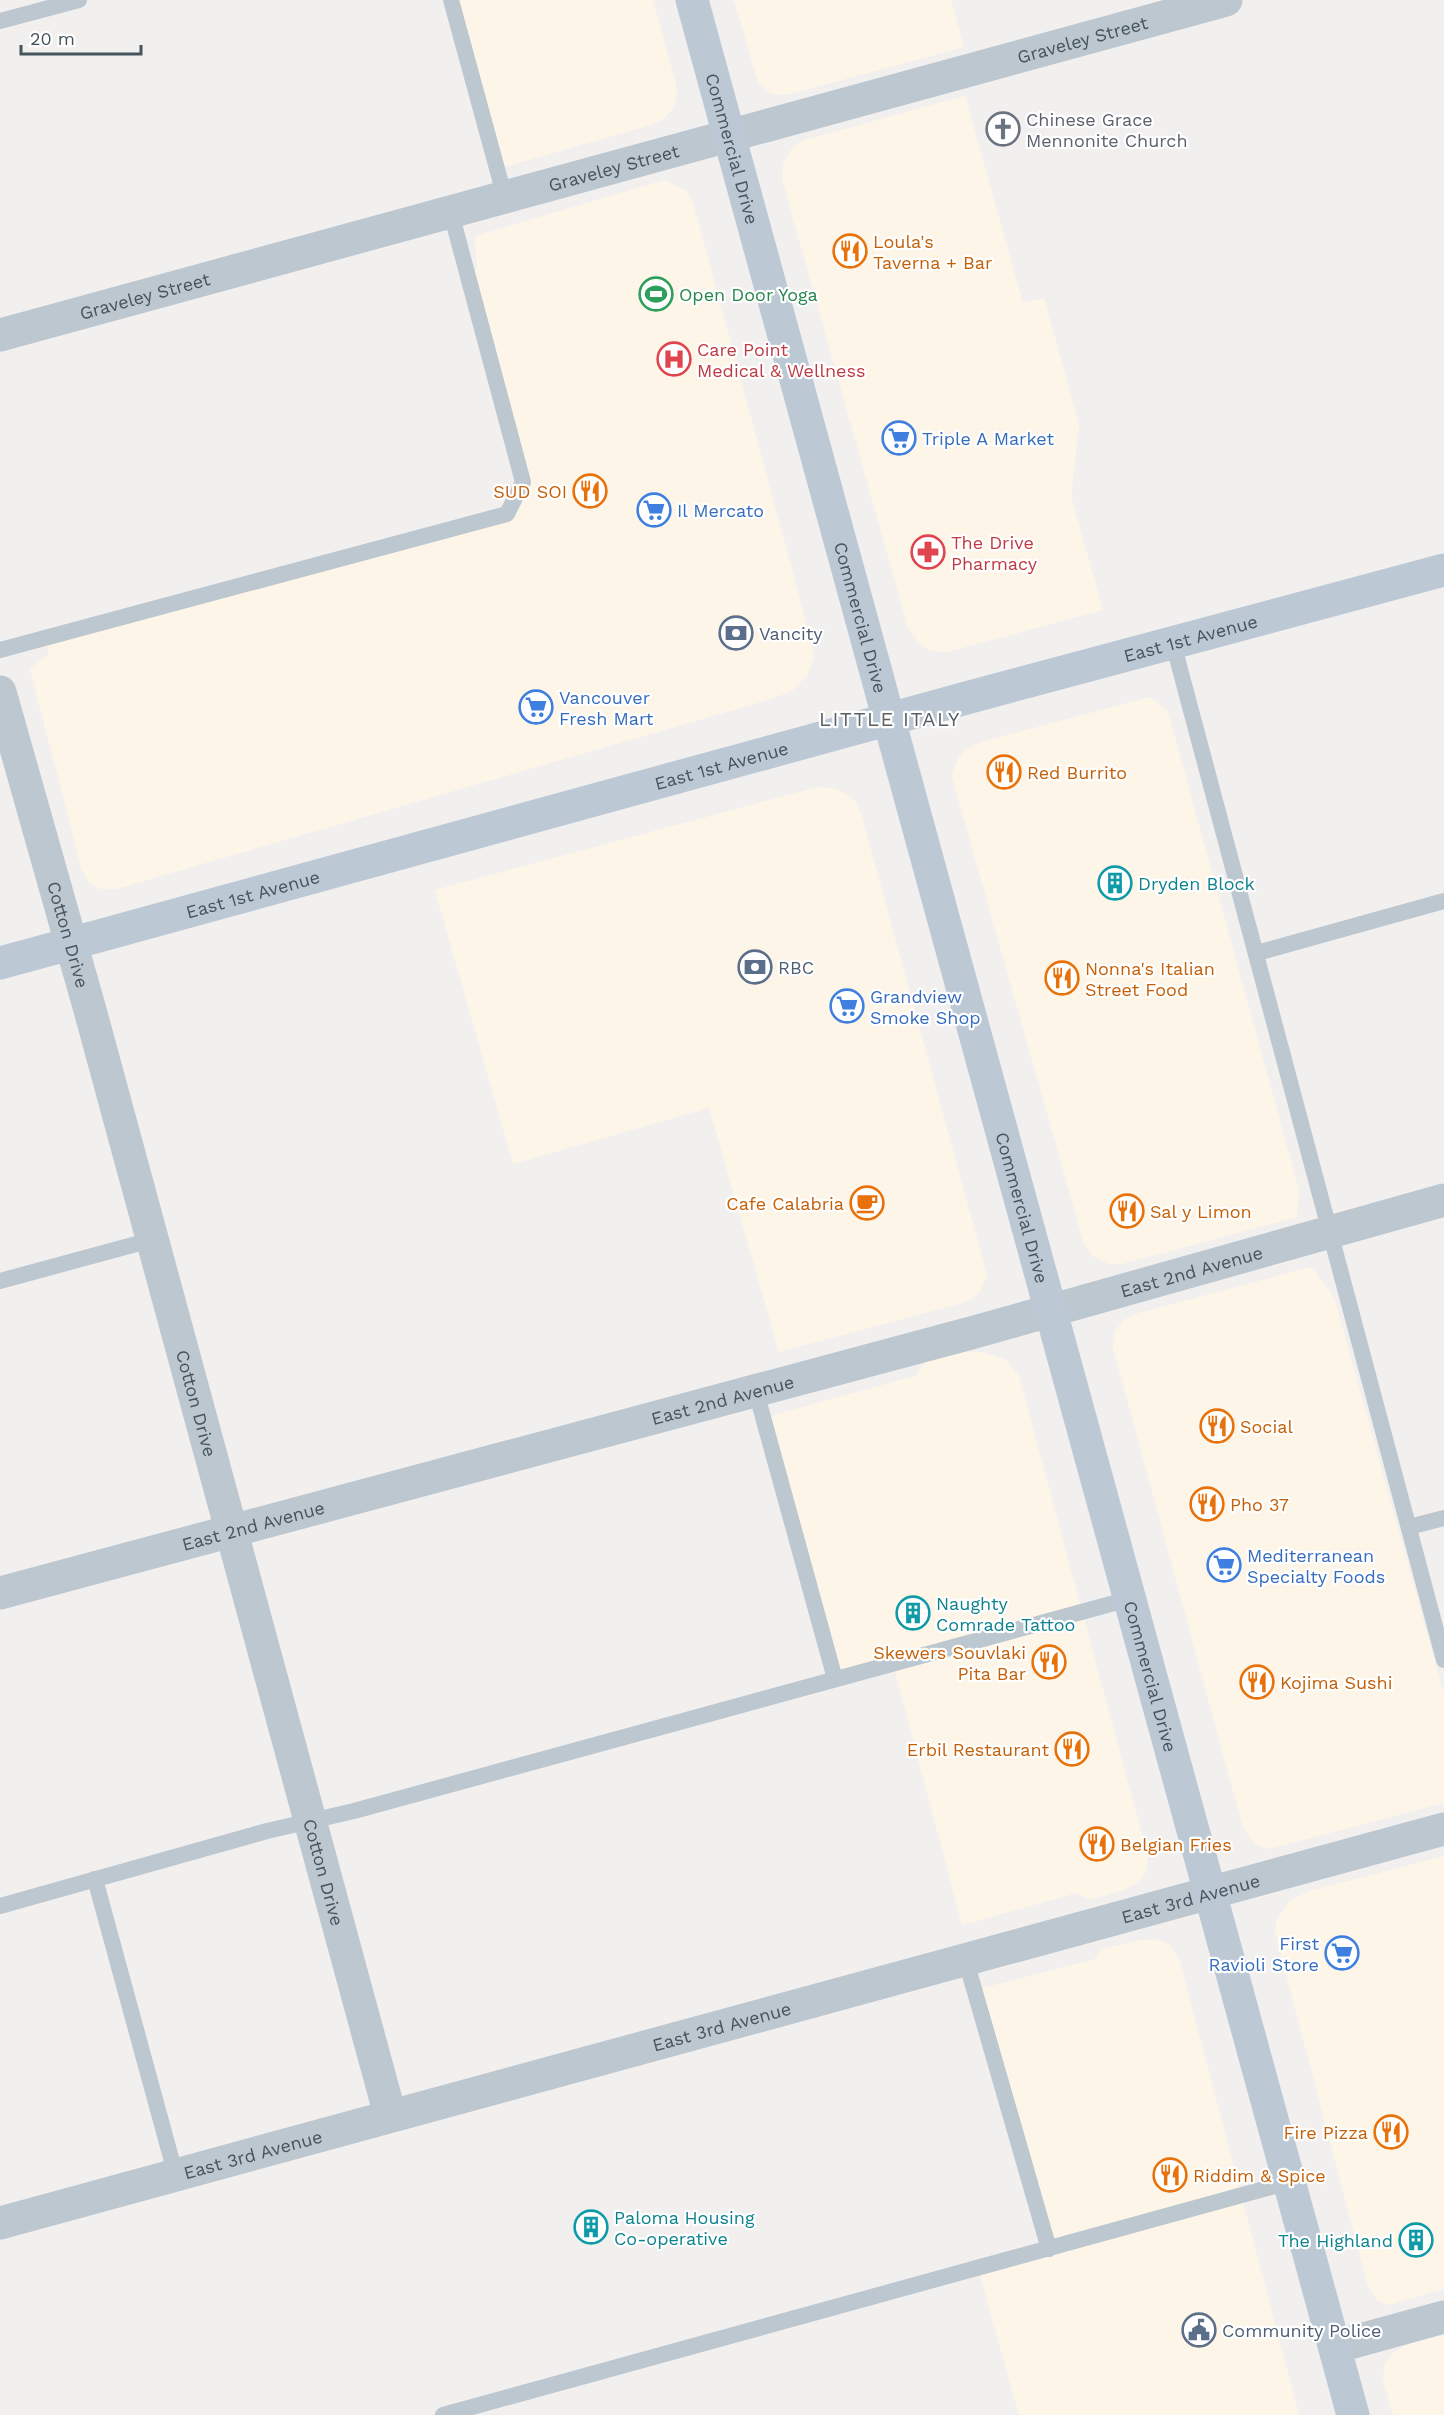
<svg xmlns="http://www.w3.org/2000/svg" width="1444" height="2415" font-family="'Work Sans',sans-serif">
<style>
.commercial{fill:#fdf6e8}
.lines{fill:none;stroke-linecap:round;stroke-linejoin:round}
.lane{stroke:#bcc7cf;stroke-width:16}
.street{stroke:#bcc7cf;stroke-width:33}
.secondary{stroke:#bcc9d4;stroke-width:33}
.labels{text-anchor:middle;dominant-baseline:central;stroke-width:4.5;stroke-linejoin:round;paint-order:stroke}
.street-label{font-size:18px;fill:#46545e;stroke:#fff}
.worship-label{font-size:18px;fill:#5b616d;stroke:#fff;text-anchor:start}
.food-label{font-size:18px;fill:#c56008;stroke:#fff;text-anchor:start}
.leisure-label{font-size:18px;fill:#27864d;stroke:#fff;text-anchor:start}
.health-label{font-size:18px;fill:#be3a42;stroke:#fff;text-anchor:start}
.shop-label{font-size:18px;fill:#366cbe;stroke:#fff;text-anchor:start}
.service-label{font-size:18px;fill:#4e5e75;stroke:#fff;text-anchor:start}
.culture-label{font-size:18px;fill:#0d838f;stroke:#fff;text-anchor:start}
.neighbourhood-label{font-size:20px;letter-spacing:1.5px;fill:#5b6065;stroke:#fff}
</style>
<rect width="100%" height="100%" fill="#f2efef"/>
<g class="commercial">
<polygon points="451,0 653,0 676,84 677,94 674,107 663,120 651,125 498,169"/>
<polygon points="734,0 951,0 964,47 790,94 777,95 769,92 758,82"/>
<polygon points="965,96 1023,303 1044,298 1079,424 1071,497 1103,610 947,652 932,651 922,646 908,628 782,179 783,163 793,147 801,141"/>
<polygon points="664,180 687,191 694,206 811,640 814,656 808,674 792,691 768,700 116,889 100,889 90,883 82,871 30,669 49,654 45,637 507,514 523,482 467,272 477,269 475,236"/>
<polygon points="1150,697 1168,712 1299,1190 1297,1217 1122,1264 1109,1264 1093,1256 1084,1244 952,777 956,762 963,752 978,743"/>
<polygon points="818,787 834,788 844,793 855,801 861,813 987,1275 981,1290 972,1299 959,1304 779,1352 709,1108 513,1164 435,890"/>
<polygon points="1311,1267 1334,1297 1444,1695 1444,1803 1269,1849 1255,1844 1243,1828 1113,1347 1115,1331 1124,1320 1135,1314"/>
<polygon points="964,1352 983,1352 1006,1360 1019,1376 1148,1857 1146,1872 1138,1882 1124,1890 1089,1900 1077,1893 962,1925 893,1664 835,1679 763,1418 915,1376 926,1362"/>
<polygon points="1444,1856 1444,2289 1389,2305 1378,2301 1368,2287 1275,1932 1276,1920 1291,1900 1310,1891"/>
<polygon points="1155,1939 1169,1944 1179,1958 1299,2415 1019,2415 978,2268 1048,2249 975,1990 1095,1959 1101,1949 1142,1940"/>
<polygon points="1444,2335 1444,2415 1393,2415 1383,2379 1385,2363 1393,2353 1406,2345"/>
</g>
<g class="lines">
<g class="lane">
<polyline points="451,0 505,198"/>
<polyline points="0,21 79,0"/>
<polyline points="1173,643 1444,1660"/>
<polyline points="0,650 507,514 523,482 451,213"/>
<polyline points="1257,953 1444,901"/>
<polyline points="0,1281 151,1240"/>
<polyline points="755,1388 835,1679"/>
<polyline points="1409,1527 1444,1518"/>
<polyline points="95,1879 176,2176"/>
<polyline points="0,1906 267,1831 354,1811 1129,1599"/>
<polyline points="966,1961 1049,2249"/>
<polyline points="443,2415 1289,2182"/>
</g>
<g class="street">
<path id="s1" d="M0,335L1226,0"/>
<path id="s2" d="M0,692L90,1010L390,2115"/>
<path id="s3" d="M0,1593L971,1333L1444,1200"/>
<path id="s4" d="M0,2223L1444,1829"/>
<polyline points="1335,2347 1444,2317"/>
</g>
<g class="secondary">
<path id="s5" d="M692,0L1353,2415"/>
<path id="s6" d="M0,963L970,697L1444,570"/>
</g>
</g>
<defs>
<g id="church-ring" transform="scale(1.725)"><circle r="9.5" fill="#fff" stroke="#6b7280" stroke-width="1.5"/><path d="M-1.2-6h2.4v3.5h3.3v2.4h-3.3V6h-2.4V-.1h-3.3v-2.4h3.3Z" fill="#6b7280"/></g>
<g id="restaurant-ring" transform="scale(1.725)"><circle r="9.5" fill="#fff" stroke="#e8710a" stroke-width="1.5"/><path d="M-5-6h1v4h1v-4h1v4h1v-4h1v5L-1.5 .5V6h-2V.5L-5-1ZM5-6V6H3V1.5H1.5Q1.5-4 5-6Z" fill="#e8710a"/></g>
<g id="stadium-ring" transform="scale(1.725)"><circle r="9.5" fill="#fff" stroke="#2e9e5b" stroke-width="1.5"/><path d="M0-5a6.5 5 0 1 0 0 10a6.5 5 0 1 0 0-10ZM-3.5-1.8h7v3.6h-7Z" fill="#2e9e5b"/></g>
<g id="hospital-ring" transform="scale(1.725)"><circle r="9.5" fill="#fff" stroke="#e0444e" stroke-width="1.5"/><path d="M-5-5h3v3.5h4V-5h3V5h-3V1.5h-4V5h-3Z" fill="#e0444e"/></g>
<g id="supermarket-ring" transform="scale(1.725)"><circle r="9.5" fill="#fff" stroke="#3f7fe0" stroke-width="1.5"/><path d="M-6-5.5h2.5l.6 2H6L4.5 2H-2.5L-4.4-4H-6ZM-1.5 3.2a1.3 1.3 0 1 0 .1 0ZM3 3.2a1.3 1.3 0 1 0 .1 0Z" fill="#3f7fe0"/></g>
<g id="pharmacy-ring" transform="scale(1.725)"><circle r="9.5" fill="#fff" stroke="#e0444e" stroke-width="1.5"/><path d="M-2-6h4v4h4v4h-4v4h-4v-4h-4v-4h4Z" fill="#e0444e"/></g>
<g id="bank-ring" transform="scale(1.725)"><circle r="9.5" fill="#fff" stroke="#5c6f8a" stroke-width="1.5"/><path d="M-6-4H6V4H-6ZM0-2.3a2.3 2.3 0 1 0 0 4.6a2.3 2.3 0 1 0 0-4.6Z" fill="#5c6f8a"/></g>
<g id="building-ring" transform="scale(1.725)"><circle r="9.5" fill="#fff" stroke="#0f9aa8" stroke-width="1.5"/><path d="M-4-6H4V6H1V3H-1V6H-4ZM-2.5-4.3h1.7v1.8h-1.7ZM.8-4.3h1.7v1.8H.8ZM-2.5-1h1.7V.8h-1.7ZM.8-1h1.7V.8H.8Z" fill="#0f9aa8"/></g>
<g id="cafe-ring" transform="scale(1.725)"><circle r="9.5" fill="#fff" stroke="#e8710a" stroke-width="1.5"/><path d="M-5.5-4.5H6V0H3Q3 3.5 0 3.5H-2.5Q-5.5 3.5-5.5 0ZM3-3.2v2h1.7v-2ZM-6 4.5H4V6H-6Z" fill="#e8710a"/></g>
<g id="civic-ring" transform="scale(1.725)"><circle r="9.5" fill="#fff" stroke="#5c6f8a" stroke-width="1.5"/><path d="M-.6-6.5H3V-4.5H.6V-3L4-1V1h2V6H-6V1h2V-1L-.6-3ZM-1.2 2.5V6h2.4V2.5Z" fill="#5c6f8a"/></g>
</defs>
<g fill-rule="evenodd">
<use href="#church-ring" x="1003" y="129"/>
<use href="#restaurant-ring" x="850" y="251"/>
<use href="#stadium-ring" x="656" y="294"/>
<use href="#hospital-ring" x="674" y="359"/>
<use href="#supermarket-ring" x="899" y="438"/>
<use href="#restaurant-ring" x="590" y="491"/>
<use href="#supermarket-ring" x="654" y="510"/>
<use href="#pharmacy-ring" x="928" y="552"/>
<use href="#bank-ring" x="736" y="633"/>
<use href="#supermarket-ring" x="536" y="707"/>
<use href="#restaurant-ring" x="1004" y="772"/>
<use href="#building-ring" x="1115" y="883"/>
<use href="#bank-ring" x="755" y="967"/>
<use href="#restaurant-ring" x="1062" y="978"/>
<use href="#supermarket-ring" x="847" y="1006"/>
<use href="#cafe-ring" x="867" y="1203"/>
<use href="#restaurant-ring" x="1127" y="1211"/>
<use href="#restaurant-ring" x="1217" y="1426"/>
<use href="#restaurant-ring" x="1207" y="1504"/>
<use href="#supermarket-ring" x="1224" y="1565"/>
<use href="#building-ring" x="913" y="1613"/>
<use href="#restaurant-ring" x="1049" y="1662"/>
<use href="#restaurant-ring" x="1257" y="1682"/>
<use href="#restaurant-ring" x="1072" y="1749"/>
<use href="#restaurant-ring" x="1097" y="1844"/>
<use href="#supermarket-ring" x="1342" y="1953"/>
<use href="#restaurant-ring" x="1391" y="2132"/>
<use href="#restaurant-ring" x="1170" y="2175"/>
<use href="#building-ring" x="591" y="2227"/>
<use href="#building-ring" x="1416" y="2240"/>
<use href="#civic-ring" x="1199" y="2330"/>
</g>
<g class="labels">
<g class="street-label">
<text stroke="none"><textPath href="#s1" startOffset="1122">Graveley Street</textPath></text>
<text stroke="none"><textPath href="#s5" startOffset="154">Commercial Drive</textPath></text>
<text stroke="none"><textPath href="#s1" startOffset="636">Graveley Street</textPath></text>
<text stroke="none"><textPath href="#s1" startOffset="150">Graveley Street</textPath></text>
<text stroke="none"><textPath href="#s5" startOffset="640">Commercial Drive</textPath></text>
<text stroke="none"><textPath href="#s6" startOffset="1234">East 1st Avenue</textPath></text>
<text stroke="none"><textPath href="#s6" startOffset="748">East 1st Avenue</textPath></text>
<text stroke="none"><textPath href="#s6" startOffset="262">East 1st Avenue</textPath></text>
<text stroke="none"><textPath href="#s2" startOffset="252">Cotton Drive</textPath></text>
<text stroke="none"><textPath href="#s5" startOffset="1252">Commercial Drive</textPath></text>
<text stroke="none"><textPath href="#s3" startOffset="1234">East 2nd Avenue</textPath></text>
<text stroke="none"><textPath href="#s3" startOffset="748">East 2nd Avenue</textPath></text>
<text stroke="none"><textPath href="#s2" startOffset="738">Cotton Drive</textPath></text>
<text stroke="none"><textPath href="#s3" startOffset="262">East 2nd Avenue</textPath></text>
<text stroke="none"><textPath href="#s5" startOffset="1738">Commercial Drive</textPath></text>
<text stroke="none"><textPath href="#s2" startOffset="1224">Cotton Drive</textPath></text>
<text stroke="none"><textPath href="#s4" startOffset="1234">East 3rd Avenue</textPath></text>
<text stroke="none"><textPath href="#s4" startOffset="748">East 3rd Avenue</textPath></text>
<text stroke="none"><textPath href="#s4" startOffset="262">East 3rd Avenue</textPath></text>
</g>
<g class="worship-label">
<text x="1026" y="119">Chinese Grace<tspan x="1026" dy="21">Mennonite Church</tspan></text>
</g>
<g class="food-label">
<text x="873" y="241">Loula's<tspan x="873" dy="21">Taverna + Bar</tspan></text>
<text x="567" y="491" text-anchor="end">SUD SOI</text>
<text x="1027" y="772">Red Burrito</text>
<text x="1085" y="968">Nonna's Italian<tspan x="1085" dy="21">Street Food</tspan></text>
<text x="844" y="1203" text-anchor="end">Cafe Calabria</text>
<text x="1150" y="1211">Sal y Limon</text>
<text x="1240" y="1426">Social</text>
<text x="1230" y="1504">Pho 37</text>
<text x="1026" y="1652" text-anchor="end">Skewers Souvlaki<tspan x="1026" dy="21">Pita Bar</tspan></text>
<text x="1280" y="1682">Kojima Sushi</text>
<text x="1049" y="1749" text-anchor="end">Erbil Restaurant</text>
<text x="1120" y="1844">Belgian Fries</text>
<text x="1368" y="2132" text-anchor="end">Fire Pizza</text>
<text x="1193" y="2175">Riddim &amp; Spice</text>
</g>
<g class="leisure-label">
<text x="679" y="294">Open Door Yoga</text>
</g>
<g class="health-label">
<text x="697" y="349">Care Point<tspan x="697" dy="21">Medical &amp; Wellness</tspan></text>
<text x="951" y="542">The Drive<tspan x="951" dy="21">Pharmacy</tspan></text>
</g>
<g class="shop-label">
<text x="922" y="438">Triple A Market</text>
<text x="677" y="510">Il Mercato</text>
<text x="559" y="697">Vancouver<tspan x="559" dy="21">Fresh Mart</tspan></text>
<text x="870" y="996">Grandview<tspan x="870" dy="21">Smoke Shop</tspan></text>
<text x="1247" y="1555">Mediterranean<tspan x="1247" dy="21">Specialty Foods</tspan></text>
<text x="1319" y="1943" text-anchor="end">First<tspan x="1319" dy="21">Ravioli Store</tspan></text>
</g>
<g class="service-label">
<text x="759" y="633">Vancity</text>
<text x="778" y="967">RBC</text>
<text x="1222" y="2330">Community Police</text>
</g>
<g class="culture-label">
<text x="1138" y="883">Dryden Block</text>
<text x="936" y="1603">Naughty<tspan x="936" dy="21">Comrade Tattoo</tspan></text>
<text x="614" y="2217">Paloma Housing<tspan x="614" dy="21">Co-operative</tspan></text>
<text x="1393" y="2240" text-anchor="end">The Highland</text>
</g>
<g class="neighbourhood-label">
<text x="890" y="719">LITTLE ITALY</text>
</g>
</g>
<path d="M21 45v9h120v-9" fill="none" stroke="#46545e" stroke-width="3"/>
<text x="30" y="45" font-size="18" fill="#46545e" stroke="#ffffff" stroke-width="4.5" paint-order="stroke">20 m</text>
</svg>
